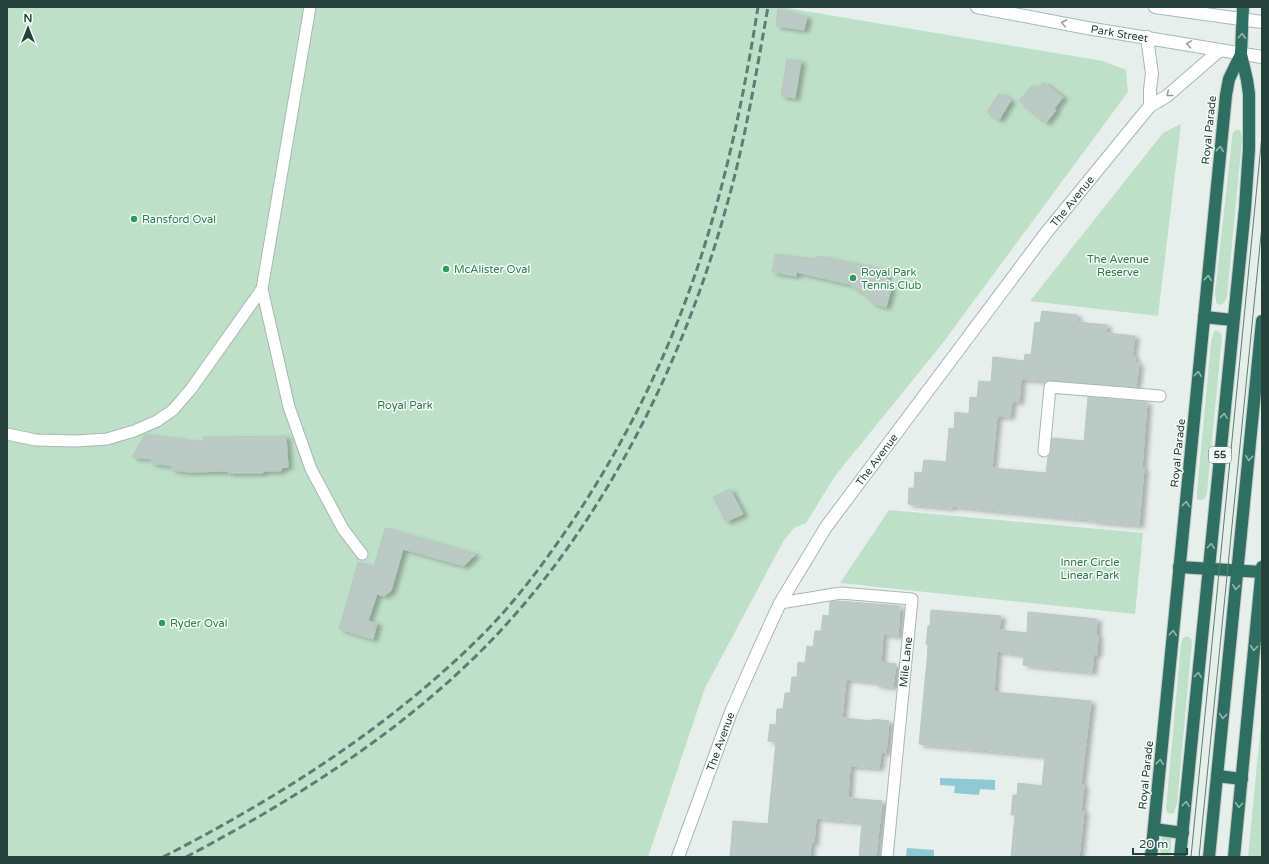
<svg xmlns="http://www.w3.org/2000/svg" width="1269" height="864" font-family="'Varela Round',sans-serif">
<style>
.green{fill:#bfe0c8}
.water{fill:#8ec9d4}
.building{fill:#bbcac4;stroke:#b8c9c2;filter:url(#shadow)}
.lines{fill:none;stroke-linecap:round;stroke-linejoin:round}
.lane-casing{stroke:#a8b8b2;stroke-width:13}
.street-casing{stroke:#a8b8b2;stroke-width:14}
.secondary-casing{stroke:#a4bbb3;stroke-width:14}
.highway-casing{stroke:#c2cac8;stroke-width:14}
.lane{stroke:#fff;stroke-width:11}
.street{stroke:#fff;stroke-width:12}
.secondary{stroke:#fff;stroke-width:12}
.highway{stroke:#2f6f62;stroke-width:12}
.tram{stroke:#5f7d75;stroke-width:1}
.rail{stroke:#5f7d75;stroke-width:3;stroke-dasharray:8 4;stroke-linecap:butt}
.oneway{stroke:#92a09c}
.oneway2{stroke:#93b5ae}
.leisure-dot{fill:#2e9e5b;stroke:#f7fbf9;stroke-width:1.5}
.labels{text-anchor:middle;dominant-baseline:central;stroke-width:3;stroke-linejoin:round;paint-order:stroke}
.shield{fill:#f7fbf9;stroke:#637a73;stroke-width:1}
.shield-label{font-size:10px;font-weight:bold;fill:#24423a}
.street-label{font-size:11px;fill:#24423a;stroke:#f7fbf9}
.leisure-label{font-size:11px;fill:#27864d;stroke:#f7fbf9;text-anchor:start}
.park-label{font-size:11px;fill:#2d7a4b;stroke:#f7fbf9}
</style>
<defs>
<filter id="shadow"><feDropShadow dx="4.5" dy="2.5" stdDeviation="2" flood-color="#0004"/></filter>
</defs>
<rect width="100%" height="100%" fill="#e6efeb"/>
<g class="green">
<polygon points="7,7 781,7 1103,61 1126,70 1128,92 942,344 835,476 806,523 794,528 784,540 705,688 648,857 7,857"/>
<polygon points="1181,124 1158,316 1030,301 1163,133"/>
<polygon points="1236,130 1239,130 1241,132 1242,139 1227,297 1224,303 1220,305 1217,304 1216,300 1215,294 1232,138 1233,133"/>
<path d="M1214,331C1219,330 1221,333 1222,336L1207,493L1204,499L1200,500L1197,499V492L1211,342Z"/>
<polygon points="889,510 1143,533 1135,614 840,583"/>
<polygon points="1188,636 1190,638 1192,641 1177,804 1174,813 1170,814 1167,812 1166,808 1181,644 1183,638"/>
<polygon points="1262,713 1262,857 1248,857"/>
<polygon points="1172,833 1170,857 1160,857 1162,834"/>
</g>
<g class="water">
<polygon points="940,778 995,780 995,790 980,789 979,795 954,793 955,786 940,785"/>
<polygon points="907,848 934,850 934,857 906,857"/>
</g>
<g class="building">
<polygon points="778,9 807,17 804,30 776,26"/>
<polygon points="787,59 801,61 795,98 781,96"/>
<polygon points="1043,82 1063,97 1054,109 1056,110 1046,123 1019,101 1032,85 1038,89"/>
<polygon points="999,93 1011,100 999,120 987,112"/>
<polygon points="775,254 815,259 818,256 883,269 886,273 887,283 891,289 886,307 872,303 866,295 849,284 796,272 796,276 772,272"/>
<polygon points="1042,311 1077,315 1077,322 1107,325 1106,333 1135,336 1132,356 1135,356 1135,363 1139,363 1136,387 1021,379 1019,402 1012,401 1010,417 997,416 992,468 1046,473 1048,457 1051,452 1052,438 1084,441 1088,397 1147,402 1142,468 1144,468 1139,525 1092,521 1093,520 990,510 952,506 952,508 908,504 909,488 914,488 915,472 922,473 924,460 946,462 949,428 954,429 955,412 969,414 970,397 977,398 979,381 991,382 993,357 1024,361 1025,354 1031,355 1035,322 1040,323"/>
<polygon points="145,434 203,442 203,437 286,436 288,467 281,468 281,471 263,471 263,473 228,473 228,471 190,472 171,470 172,466 151,463 152,459 132,457"/>
<polygon points="730,489 743,514 726,522 713,497"/>
<polygon points="385,528 476,554 464,566 403,549 391,591 384,596 377,594 368,621 377,623 373,639 339,629 358,562 374,567"/>
<polygon points="838,601 900,606 898,636 883,634 881,662 896,664 893,687 876,685 876,682 846,679 844,699 842,718 873,721 873,719 889,721 886,753 881,752 879,768 850,766 848,798 882,801 876,857 859,857 862,822 816,818 814,843 811,842 810,857 730,857 733,821 768,824 776,742 768,741 770,724 776,725 777,709 783,709 785,693 790,693 792,677 797,677 798,662 805,663 807,646 813,647 815,631 821,631 823,615 829,616 830,602"/>
<polygon points="931,610 1001,616 999,630 1027,633 1028,612 1097,619 1096,635 1098,636 1097,655 1094,654 1092,672 1023,665 1024,655 997,651 994,692 1091,701 1081,784 1084,785 1081,811 1084,811 1079,857 1011,857 1015,815 1011,815 1013,795 1017,795 1018,783 1042,786 1045,756 919,744 927,661 928,645 926,644 928,626 930,626"/>
</g>
<g class="lines">
<g class="lane-casing">
<g id="lane">
<polyline points="310,7 262,289 289,407 311,469 343,529 362,554"/>
<polyline points="7,434 36,440 76,441 107,439 134,431 157,421 173,410 191,389 262,289"/>
<polyline points="1044,451 1050,387 1160,396"/>
<polyline points="780,603 841,593 912,599 887,857"/>
</g>
</g>
<g class="street-casing">
<g id="street">
<polyline points="1147,37 1152,74 1150,89 1150,106"/>
<path id="s1" d="M678,857L731,712L758,651L780,603L826,527L1046,233L1131,129L1150,106L1167,96L1220,50"/>
</g>
</g>
<g class="secondary-casing">
<g id="secondary">
<path id="s2" d="M977,7L1087,28L1262,57"/>
<polyline points="1155,7 1262,22"/>
</g>
</g>
<g class="highway-casing">
<g id="highway">
<polyline points="1204,317 1233,320"/>
<polyline points="1179,567 1262,572"/>
<polyline points="1217,776 1242,779"/>
<polyline points="1154,829 1183,833"/>
<polyline points="1151,857 1226,95 1229,79 1241,54"/>
<polyline points="1180,857 1245,208 1249,149 1249,94 1247,80 1241,54 1243,7"/>
<polyline points="1209,857 1262,321"/>
<polyline points="1234,857 1262,567"/>
</g>
</g>
<use href="#lane" class="lane"/>
<use href="#street" class="street"/>
<use href="#secondary" class="secondary"/>
<use href="#highway" class="highway"/>
<g class="tram">
<polyline points="1191,857 1262,135"/>
<polyline points="1199,857 1262,225"/>
</g>
<g class="rail">
<path d="M163,857C282,796 398,722 492,625C518,597 541,567 563,535C627,443 677,339 709,231C731,158 746,83 758,7"/>
<path d="M186,857C292,801 397,735 482,650C599,533 682,367 726,208C745,142 756,74 768,7"/>
</g>
</g>
<defs><path id="oneway-chevron" d="M-2-3.5L2.5 0L-2 3.5" fill="none" stroke-width="1.6" stroke-linecap="round" stroke-linejoin="round"/></defs>
<g class="oneway">
<use href="#oneway-chevron" transform="translate(1064 23) rotate(-169)"/>
<use href="#oneway-chevron" transform="translate(1189 44) rotate(-170)"/>
<use href="#oneway-chevron" transform="translate(1169 94) rotate(141)"/>
</g>
<g class="oneway2">
<use href="#oneway-chevron" transform="translate(1242 36) rotate(-86)"/>
<use href="#oneway-chevron" transform="translate(1220 149) rotate(-84)"/>
<use href="#oneway-chevron" transform="translate(1208 278) rotate(-84)"/>
<use href="#oneway-chevron" transform="translate(1198 374) rotate(-84)"/>
<use href="#oneway-chevron" transform="translate(1224 416) rotate(-84)"/>
<use href="#oneway-chevron" transform="translate(1249 458) rotate(96)"/>
<use href="#oneway-chevron" transform="translate(1186 504) rotate(-84)"/>
<use href="#oneway-chevron" transform="translate(1211 546) rotate(-84)"/>
<use href="#oneway-chevron" transform="translate(1236 587) rotate(96)"/>
<use href="#oneway-chevron" transform="translate(1173 633) rotate(-84)"/>
<use href="#oneway-chevron" transform="translate(1254 648) rotate(95)"/>
<use href="#oneway-chevron" transform="translate(1198 675) rotate(-84)"/>
<use href="#oneway-chevron" transform="translate(1223 716) rotate(96)"/>
<use href="#oneway-chevron" transform="translate(1160 762) rotate(-84)"/>
<use href="#oneway-chevron" transform="translate(1186 804) rotate(-84)"/>
<use href="#oneway-chevron" transform="translate(1239 805) rotate(95)"/>
</g>
<g class="leisure-dot">
<circle cx="134" cy="219" r="4"/>
<circle cx="446" cy="269" r="4"/>
<circle cx="853" cy="278" r="4"/>
<circle cx="162" cy="623" r="4"/>
</g>
<g class="labels">
<rect class="shield" x="1209" y="447" width="22" height="16" rx="3"/>
<g class="shield-label">
<text x="1220" y="455">55</text>
</g>
<g class="street-label">
<text stroke="none"><textPath href="#s2" startOffset="145">Park Street</textPath></text>
<text transform="translate(1209 130) rotate(-84)">Royal Parade</text>
<text stroke="none"><textPath href="#s1" startOffset="771">The Avenue</textPath></text>
<text transform="translate(1178 453) rotate(-84)">Royal Parade</text>
<text stroke="none"><textPath href="#s1" startOffset="447">The Avenue</textPath></text>
<text transform="translate(906 662) rotate(-84)">Mile Lane</text>
<text stroke="none"><textPath href="#s1" startOffset="123">The Avenue</textPath></text>
<text transform="translate(1146 775) rotate(-84)">Royal Parade</text>
</g>
<g class="leisure-label">
<text x="142" y="219">Ransford Oval</text>
<text x="454" y="269">McAlister Oval</text>
<text x="861" y="272">Royal Park<tspan x="861" dy="13">Tennis Club</tspan></text>
<text x="170" y="623">Ryder Oval</text>
</g>
<g class="park-label">
<text x="1118" y="259">The Avenue<tspan x="1118" dy="13">Reserve</tspan></text>
<text x="405" y="405">Royal Park</text>
<text x="1090" y="562">Inner Circle<tspan x="1090" dy="13">Linear Park</tspan></text>
</g>
</g>
<rect width="1269" height="864" fill="none" stroke="#24423a" stroke-width="16"/>
<g transform="translate(28 28)" stroke="#f7fbf9" stroke-width="3" paint-order="stroke">
<path d="M0-3L7 15L0 10L-7 15Z" fill="#24423a"/>
<text y="-6" font-size="11" font-weight="bold" text-anchor="middle" fill="#24423a">N</text>
</g>
<path d="M1133 848v6h54v-6" fill="none" stroke="#24423a" stroke-width="2"/>
<text x="1139" y="848" font-size="12" fill="#24423a" stroke="#f7fbf9" stroke-width="3" paint-order="stroke">20 m</text>
</svg>
